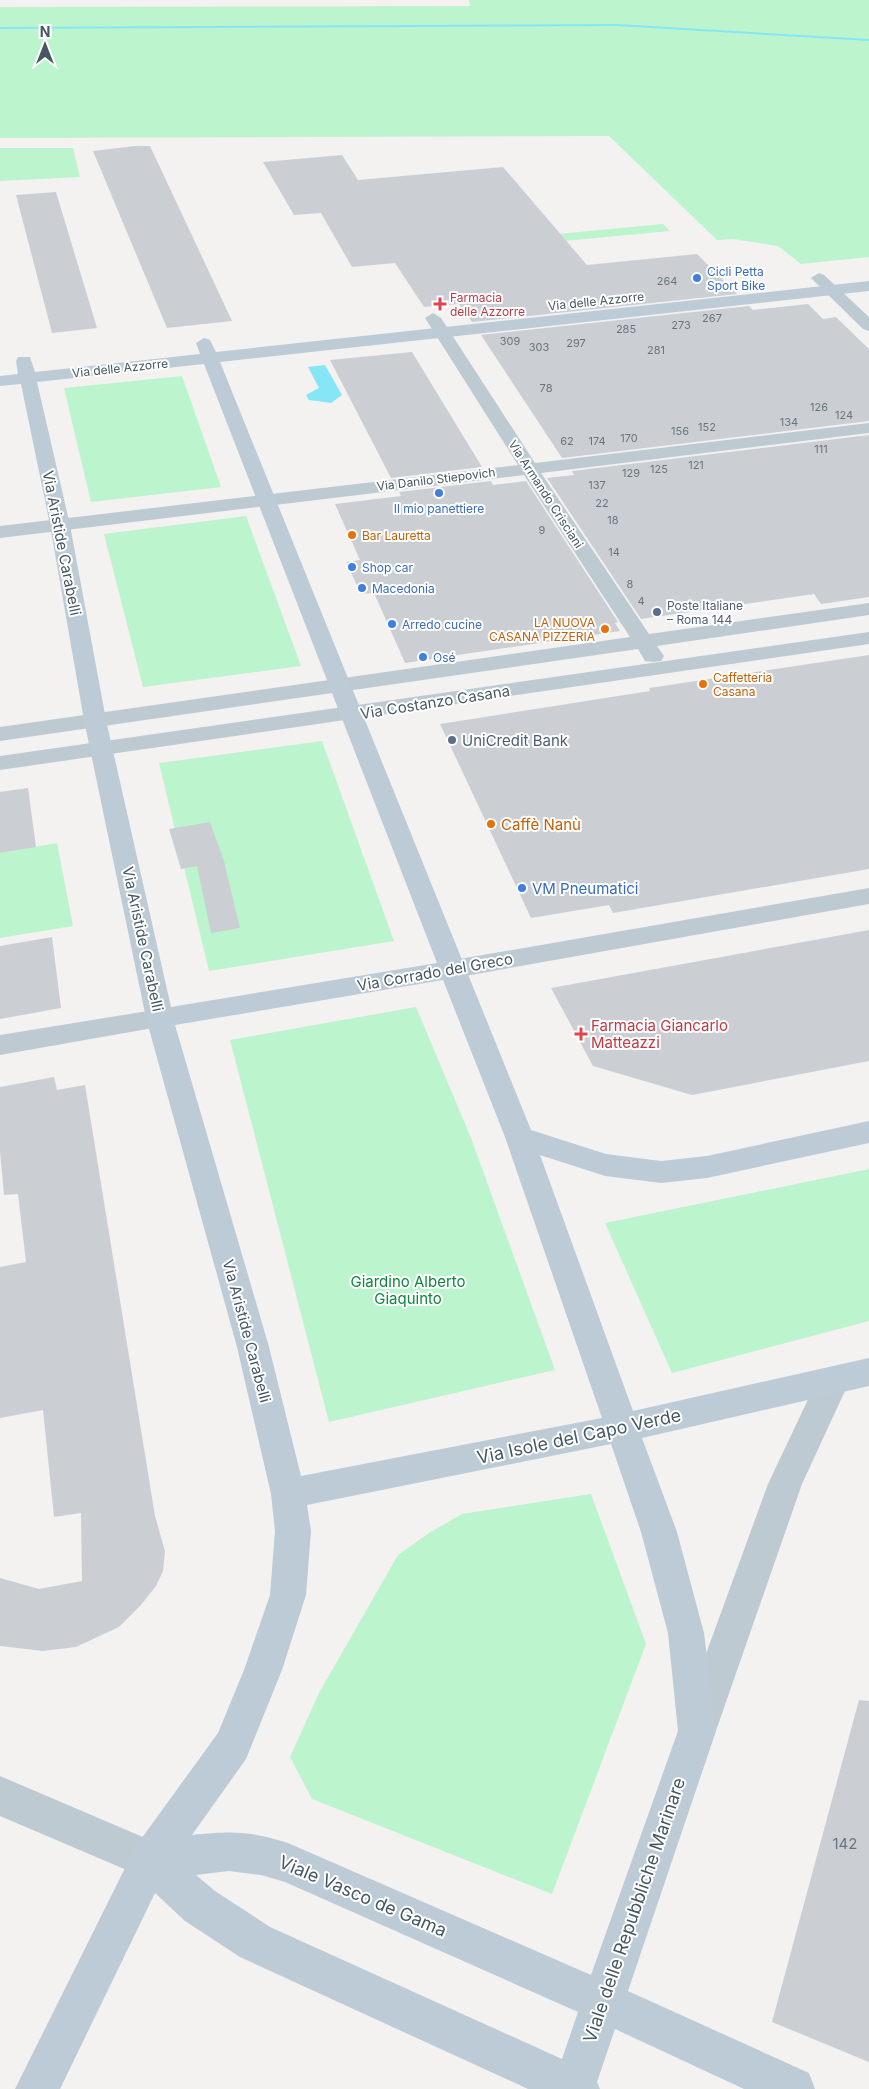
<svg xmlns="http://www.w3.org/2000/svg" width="869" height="2089" font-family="Inter,sans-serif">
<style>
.green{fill:#bcf4cd}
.water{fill:#85e7f5}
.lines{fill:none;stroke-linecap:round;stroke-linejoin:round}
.stream{fill:#85e7f5;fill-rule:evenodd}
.building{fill:#cbcfd4}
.street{fill:#becad2;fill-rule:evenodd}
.secondary{fill:#bdcbd6;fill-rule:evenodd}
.shop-dot{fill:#3f7fe0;stroke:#fff;stroke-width:2}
.health-dot{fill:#e0444e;stroke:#fff;stroke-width:2}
.food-dot{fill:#e8710a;stroke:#fff;stroke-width:2}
.service-dot{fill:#5c6f8a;stroke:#fff;stroke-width:2}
.labels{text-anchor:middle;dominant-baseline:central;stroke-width:4;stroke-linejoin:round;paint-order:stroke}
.far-number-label{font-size:11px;fill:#68757e}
.far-shop-label{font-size:12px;fill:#366cbe;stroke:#fff;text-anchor:start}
.far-health-label{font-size:12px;fill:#be3a42;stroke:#fff;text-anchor:start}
.far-street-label{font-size:12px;fill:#475761;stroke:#fff}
.far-food-label{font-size:12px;fill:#c56008;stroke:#fff;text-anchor:start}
.far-service-label{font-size:12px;fill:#4e5e75;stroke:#fff;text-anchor:start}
.street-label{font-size:15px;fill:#475761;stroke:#fff}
.service-label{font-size:15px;fill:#4e5e75;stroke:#fff;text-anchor:start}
.food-label{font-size:15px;fill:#c56008;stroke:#fff;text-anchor:start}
.shop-label{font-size:15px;fill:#366cbe;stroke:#fff;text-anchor:start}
.health-label{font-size:15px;fill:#be3a42;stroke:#fff;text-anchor:start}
.park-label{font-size:15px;fill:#0e8640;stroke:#fff}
.near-number-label{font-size:15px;fill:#68757e}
.near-street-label{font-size:18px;fill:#475761;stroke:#fff}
</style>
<rect width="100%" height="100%" fill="#f4f1f1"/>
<g class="green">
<polygon points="469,0 869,0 869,257 801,264 778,246 733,239 717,240 609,136 0,138 0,7 470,6"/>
<polygon points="0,148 73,148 80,177 0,181"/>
<polygon points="663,224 670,231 406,256 402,249"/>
<polygon points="182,376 221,487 91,502 64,388"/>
<polygon points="246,516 301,666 143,687 104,534"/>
<polygon points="322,741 394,941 209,971 159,763"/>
<polygon points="57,843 73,926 0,938 0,853"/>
<polygon points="416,1007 471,1138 555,1370 329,1422 230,1040"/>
<polygon points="869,1169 869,1321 672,1373 605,1223"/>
<polygon points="591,1494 646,1644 552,1894 312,1799 290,1757 319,1693 398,1555 429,1533 462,1514"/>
</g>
<polygon class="water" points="325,365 342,395 331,403 309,400 306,395 319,388 308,367"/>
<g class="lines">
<polygon class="stream" points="617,24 869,39 869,41 617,26 0,29 0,27"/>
</g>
<g class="building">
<polygon points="135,146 150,146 232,321 167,328 93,151"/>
<polygon points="342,155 358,180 503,167 587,265 697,254 737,294 472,322 459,304 424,307 395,263 352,267 321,213 294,215 263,162"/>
<polygon points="56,192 97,328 52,333 16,195"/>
<polygon points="808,304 823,319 836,317 869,349 869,421 562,458 481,335 749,306 753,310"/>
<polygon points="412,352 482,467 391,478 330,360"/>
<polygon points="869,435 869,597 821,604 814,594 641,619 547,478 574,475 572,471"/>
<polygon points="491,481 493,485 526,481 618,622 615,623 620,631 405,663 374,593 361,594 346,562 360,560 335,504 401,496 399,492"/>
<polygon points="869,655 869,869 613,913 609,905 531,918 440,724 650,691 649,688"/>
<polygon points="28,788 36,847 0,853 0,792"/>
<polygon points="210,822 224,861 240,928 211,933 197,866 181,869 169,829"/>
<polygon points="869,930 869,1061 692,1095 593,1066 551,988"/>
<polygon points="52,937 61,1008 0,1019 0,946"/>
<polygon points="54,1077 57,1090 85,1085 155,1516 165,1551 163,1571 156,1586 140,1606 119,1627 76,1647 43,1651 0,1646 0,1578 39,1589 82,1581 81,1513 54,1517 43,1410 0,1418 0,1267 26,1262 18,1194 4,1195 0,1151 0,1087"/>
<polygon points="859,1700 869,1701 869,2062 772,2022"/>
</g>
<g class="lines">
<g class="street">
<polygon points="819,273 824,275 869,317 869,331 863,329 814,281 811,278"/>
<polygon points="433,313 441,318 535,463 869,423 869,433 541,473 649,634 869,603 869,615 657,646 664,656 661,661 653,662 645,661 638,649 0,741 0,727 630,637 524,475 0,538 0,526 518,465 425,318"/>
<polygon points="869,632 869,644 0,770 0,756"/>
<polygon points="869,888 869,904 454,978 445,975 441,969 445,963 454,960"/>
<polygon points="160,1009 170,1011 174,1018 170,1025 0,1055 0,1035"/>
<polygon points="834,1366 846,1370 850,1380 802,1484 718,1725 713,1738 699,1744 685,1738 680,1725 768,1484 822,1370"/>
<polygon points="0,1776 164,1846 170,1860 164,1874 150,1880 0,1816"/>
</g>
<path class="secondary" d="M869,281V291L220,362L531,1130L606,1154L661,1161L707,1156L869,1121V1143L707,1178L661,1183L605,1176L540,1155L633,1411L869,1358V1386L642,1438L677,1532L704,1633L716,1731L628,1991L809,2073L815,2089H744L615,2029L597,2082L600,2089H528L240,1957L185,1921L155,1893L60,2089H15L136,1846L218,1733L244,1670L270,1595L275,1531L271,1494L237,1347L146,1018L84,720L50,525L21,384L0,386V376L18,374L16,361L18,357H30L35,372L200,354L196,343L204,338L210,340L216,352ZM204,364L437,963L171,1007L106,720L70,525L37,382ZM443,980L505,1137L602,1418L301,1476L269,1347L175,1025ZM611,1444L641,1532L668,1633L678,1731L591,1975L288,1843C250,1831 232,1831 192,1835L246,1759L282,1670L306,1595L311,1531L307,1505ZM229,1871L261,1875L285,1882L578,2012L562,2059L270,1927L215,1891L196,1875Z"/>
</g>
<g class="shop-dot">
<circle cx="697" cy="278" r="5"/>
<circle cx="439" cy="493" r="5"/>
<circle cx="352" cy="567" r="5"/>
<circle cx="362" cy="588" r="5"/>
<circle cx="392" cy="624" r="5"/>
<circle cx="423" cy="657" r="5"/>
<circle cx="522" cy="888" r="5"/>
</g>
<g class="health-dot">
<path d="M437.5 296.5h5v5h5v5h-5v5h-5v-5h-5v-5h5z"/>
<path d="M578.5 1026.5h5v5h5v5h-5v5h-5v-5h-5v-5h5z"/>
</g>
<g class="food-dot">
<circle cx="352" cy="535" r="5"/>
<circle cx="605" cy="629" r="5"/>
<circle cx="703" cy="684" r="5"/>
<circle cx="491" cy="824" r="5"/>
</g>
<g class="service-dot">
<circle cx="657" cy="612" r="5"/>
<circle cx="452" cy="740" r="5"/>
</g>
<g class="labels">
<g class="far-number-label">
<text x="667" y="281">264</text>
<text x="712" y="318">267</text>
<text x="681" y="325">273</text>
<text x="626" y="329">285</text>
<text x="510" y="341">309</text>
<text x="576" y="343">297</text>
<text x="539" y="347">303</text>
<text x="656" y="350">281</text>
<text x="546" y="388">78</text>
<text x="819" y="407">126</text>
<text x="844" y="415">124</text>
<text x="789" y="422">134</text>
<text x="707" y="427">152</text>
<text x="680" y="431">156</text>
<text x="629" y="438">170</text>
<text x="567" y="441">62</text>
<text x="597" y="441">174</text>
<text x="821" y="449">111</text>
<text x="696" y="465">121</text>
<text x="659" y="469">125</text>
<text x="631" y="473">129</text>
<text x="597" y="485">137</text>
<text x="602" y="503">22</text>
<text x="613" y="520">18</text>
<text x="542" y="530">9</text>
<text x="614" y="552">14</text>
<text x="630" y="584">8</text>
<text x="641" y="601">4</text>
</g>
<g class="far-shop-label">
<text x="707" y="271">Cicli Petta<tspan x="707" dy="14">Sport Bike</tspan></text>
<text x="439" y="508" text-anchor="middle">Il mio panettiere</text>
<text x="362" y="567">Shop car</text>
<text x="372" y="588">Macedonia</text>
<text x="402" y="624">Arredo cucine</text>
<text x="433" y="657">Osé</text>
</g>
<g class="far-health-label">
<text x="450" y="297">Farmacia<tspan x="450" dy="14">delle Azzorre</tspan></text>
</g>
<g class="far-street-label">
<text transform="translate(596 301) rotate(-6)">Via delle Azzorre</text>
<text transform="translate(120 368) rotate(-6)">Via delle Azzorre</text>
<text transform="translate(436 479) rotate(-7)">Via Danilo Stiepovich</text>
<text transform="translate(546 494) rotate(57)">Via Armando Crisciani</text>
</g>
<g class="far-food-label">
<text x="362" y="535">Bar Lauretta</text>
<text x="595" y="622" text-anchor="end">LA NUOVA<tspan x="595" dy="14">CASANA PIZZERIA</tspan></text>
<text x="713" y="677">Caffetteria<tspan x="713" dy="14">Casana</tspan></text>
</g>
<g class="far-service-label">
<text x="667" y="605">Poste Italiane<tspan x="667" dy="14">– Roma 144</tspan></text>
</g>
<g class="street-label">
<text transform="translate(62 543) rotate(79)">Via Aristide Carabelli</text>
<text transform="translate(435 702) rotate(-9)">Via Costanzo Casana</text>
<text transform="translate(143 939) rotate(78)">Via Aristide Carabelli</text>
<text transform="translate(435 972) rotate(-10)">Via Corrado del Greco</text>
<text transform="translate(247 1331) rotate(75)">Via Aristide Carabelli</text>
</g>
<g class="service-label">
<text x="462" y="740">UniCredit Bank</text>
</g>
<g class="food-label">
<text x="501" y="824">Caffè Nanù</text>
</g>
<g class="shop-label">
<text x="532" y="888">VM Pneumatici</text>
</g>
<g class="health-label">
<text x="591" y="1025">Farmacia Giancarlo<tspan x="591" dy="17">Matteazzi</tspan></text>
</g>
<g class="park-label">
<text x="408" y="1281">Giardino Alberto<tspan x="408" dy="17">Giaquinto</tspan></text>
</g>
<g class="near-number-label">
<text x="845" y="1843">142</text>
</g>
<g class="near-street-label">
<text transform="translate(579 1436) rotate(-12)">Via Isole del Capo Verde</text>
<text transform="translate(363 1896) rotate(23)">Viale Vasco de Gama</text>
<text transform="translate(634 1910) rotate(-71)">Viale delle Repubbliche Marinare</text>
</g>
</g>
<g transform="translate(45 45)" stroke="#ffffff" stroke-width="4" paint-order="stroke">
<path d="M0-4L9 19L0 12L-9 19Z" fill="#475761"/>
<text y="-8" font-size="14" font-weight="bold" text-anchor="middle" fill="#475761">N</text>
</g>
</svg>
